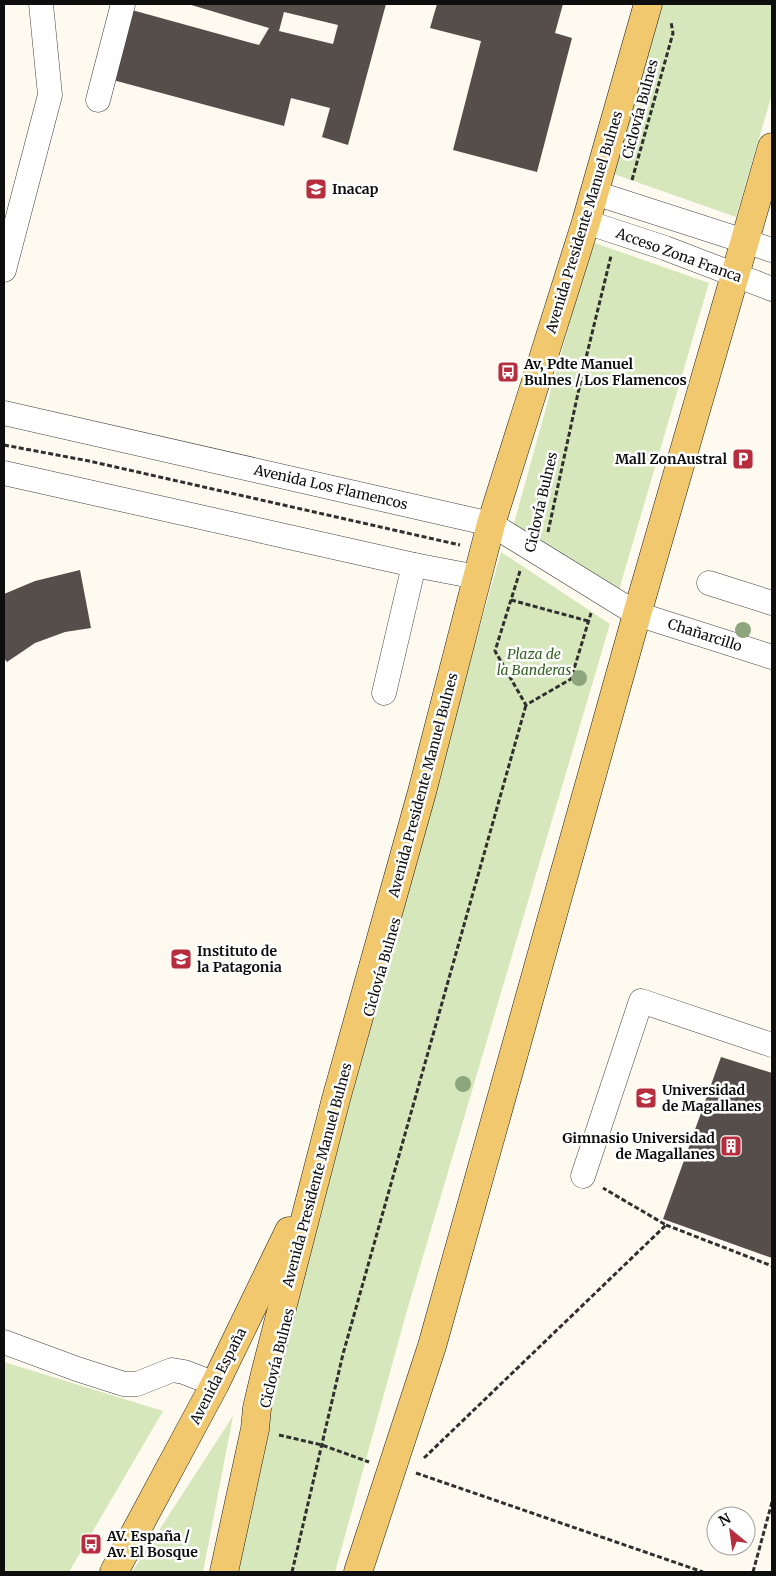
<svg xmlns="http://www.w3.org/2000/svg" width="776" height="1576" font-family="Merriweather,serif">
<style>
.green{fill:#d5e7bb}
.building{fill:#564e4b;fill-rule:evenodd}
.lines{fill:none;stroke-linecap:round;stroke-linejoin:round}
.minor-casing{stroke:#414141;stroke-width:25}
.major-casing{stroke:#1f1f1f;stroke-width:29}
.path{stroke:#303030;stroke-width:3;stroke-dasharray:5 2.5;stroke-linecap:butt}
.minor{stroke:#fff;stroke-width:24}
.major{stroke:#f1c86d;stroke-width:28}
.tree{fill:#8ea67e}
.labels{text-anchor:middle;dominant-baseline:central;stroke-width:5;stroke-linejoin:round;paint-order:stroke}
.street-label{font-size:14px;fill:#0e0e0e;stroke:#fff}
.poi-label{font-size:14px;font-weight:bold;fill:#0e0e0e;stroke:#fff;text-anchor:start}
.park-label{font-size:14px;font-style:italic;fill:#336221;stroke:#fff}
</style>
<rect width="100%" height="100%" fill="#fefaf0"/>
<g class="green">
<polygon points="654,4 772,4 772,94 736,217 608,172"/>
<polygon points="592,242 709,283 619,590 513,527"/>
<polygon points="501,552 610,624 406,1314 335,1572 233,1572 304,1249"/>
<polygon points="4,1362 163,1411 69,1572 4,1572"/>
<polygon points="233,1416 203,1572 132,1572"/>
</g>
<g class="building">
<path d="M188,4H386L348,145L322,137L330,108L291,98L284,126L113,80L132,10L259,45L269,28ZM284,12L338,25L333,44L279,31Z"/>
<polygon points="437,4 563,4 555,33 572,38 537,172 453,150 481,41 430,28"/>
<polygon points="80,570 91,628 65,632 35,643 7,662 4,658 4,594 35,581"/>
<polygon points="721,1057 772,1073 772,1258 663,1219"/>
</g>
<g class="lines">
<g class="minor-casing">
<g id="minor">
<polyline points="98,100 123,4"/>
<polyline points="595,193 772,250"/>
<polyline points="586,222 665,248 772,289"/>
<polyline points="4,270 50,95 41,4"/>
<polyline points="4,413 491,524 637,614 772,657"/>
<polyline points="4,473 414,565 477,577"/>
<polyline points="709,583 772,603"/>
<polyline points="384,693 414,565"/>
<polyline points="583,1176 641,1001 772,1045"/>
<polyline points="4,1342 77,1369 124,1384 137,1384 172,1370 184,1372 215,1384"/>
</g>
</g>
<g class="major-casing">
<g id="major">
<polyline points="114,1572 215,1384 289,1231"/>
<polyline points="224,1572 255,1429 257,1408 265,1374 336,1099 422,792 491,524 586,222 648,4"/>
<polyline points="358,1572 432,1346 637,614 772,147"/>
</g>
</g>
<g class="path">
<polyline points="632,180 673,33 671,22"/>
<polyline points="4,445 89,461 460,545"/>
<polyline points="548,532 583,370 611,256"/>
<polyline points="520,571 495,651 526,705 571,679 591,613"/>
<polyline points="511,600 588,621"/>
<polyline points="666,1225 772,1266"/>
<polyline points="279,1435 322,1445 369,1462"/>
<polyline points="424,1458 666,1225 603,1188"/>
<polyline points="416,1473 703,1572"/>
<polyline points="292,1572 343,1354 526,705"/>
<polyline points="753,1572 772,1502"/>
</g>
<use href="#minor" class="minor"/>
<use href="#major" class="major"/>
</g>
<g class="tree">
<circle cx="743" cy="630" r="8"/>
<circle cx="579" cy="678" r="8"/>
<circle cx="463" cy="1084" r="8"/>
</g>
<defs>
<g id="university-square" transform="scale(1.125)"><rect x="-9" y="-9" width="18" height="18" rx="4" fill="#b62d3d" stroke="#fff"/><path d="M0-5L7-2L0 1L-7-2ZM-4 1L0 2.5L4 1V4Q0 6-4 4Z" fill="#fff"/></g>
<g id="bus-square" transform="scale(1.125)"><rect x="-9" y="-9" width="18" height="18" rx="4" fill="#b62d3d" stroke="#fff"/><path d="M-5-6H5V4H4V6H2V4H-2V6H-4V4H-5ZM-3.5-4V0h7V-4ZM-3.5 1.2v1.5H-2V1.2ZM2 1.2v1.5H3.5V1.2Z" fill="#fff"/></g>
<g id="parking-square" transform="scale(1.125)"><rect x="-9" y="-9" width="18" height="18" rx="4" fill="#b62d3d" stroke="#fff"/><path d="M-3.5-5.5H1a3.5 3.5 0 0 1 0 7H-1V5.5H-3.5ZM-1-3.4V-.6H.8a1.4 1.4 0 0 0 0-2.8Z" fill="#fff"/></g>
<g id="building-square" transform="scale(1.125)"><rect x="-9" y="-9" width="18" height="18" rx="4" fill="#b62d3d" stroke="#fff"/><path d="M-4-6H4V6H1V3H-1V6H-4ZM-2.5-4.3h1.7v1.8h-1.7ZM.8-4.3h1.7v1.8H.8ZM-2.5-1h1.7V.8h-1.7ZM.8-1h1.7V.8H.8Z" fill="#fff"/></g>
</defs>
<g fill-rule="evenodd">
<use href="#university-square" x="316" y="189"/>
<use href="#bus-square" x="508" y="372"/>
<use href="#parking-square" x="743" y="459"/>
<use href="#university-square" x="181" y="959"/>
<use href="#university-square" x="646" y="1098"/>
<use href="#building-square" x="731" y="1146"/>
<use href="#bus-square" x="91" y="1544"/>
</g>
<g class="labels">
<g class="street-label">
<text transform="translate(640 109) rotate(-75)">Ciclovía Bulnes</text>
<text transform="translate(584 222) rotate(-73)">Avenida Presidente Manuel Bulnes</text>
<text transform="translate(679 255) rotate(20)">Acceso Zona Franca</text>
<text transform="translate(331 487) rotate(13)">Avenida Los Flamencos</text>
<text transform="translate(541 502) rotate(-77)">Ciclovía Bulnes</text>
<text transform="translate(705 635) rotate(18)">Chañarcillo</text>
<text transform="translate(423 785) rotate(-75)">Avenida Presidente Manuel Bulnes</text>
<text transform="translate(382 967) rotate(-74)">Ciclovía Bulnes</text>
<text transform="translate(317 1175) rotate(-75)">Avenida Presidente Manuel Bulnes</text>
<text transform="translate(277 1358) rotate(-76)">Ciclovía Bulnes</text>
<text transform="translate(218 1376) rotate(-63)">Avenida España</text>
</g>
<g class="poi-label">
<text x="332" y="189">Inacap</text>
<text x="524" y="364">Av, Pdte Manuel<tspan x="524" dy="16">Bulnes / Los Flamencos</tspan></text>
<text x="727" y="459" text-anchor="end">Mall ZonAustral</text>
<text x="197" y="951">Instituto de<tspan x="197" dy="16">la Patagonia</tspan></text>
<text x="662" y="1090">Universidad<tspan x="662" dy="16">de Magallanes</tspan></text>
<text x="715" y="1138" text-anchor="end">Gimnasio Universidad<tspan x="715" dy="16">de Magallanes</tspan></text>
<text x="107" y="1536">AV. España /<tspan x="107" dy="16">Av. El Bosque</tspan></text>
</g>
<g class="park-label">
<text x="534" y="654">Plaza de<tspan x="534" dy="16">la Banderas</tspan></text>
</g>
</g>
<rect width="776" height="1576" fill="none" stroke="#0e0e0e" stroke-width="10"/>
<g transform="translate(731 1531) rotate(331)"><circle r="24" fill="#ffffff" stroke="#9f9f9f"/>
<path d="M0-4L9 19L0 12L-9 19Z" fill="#b62d3d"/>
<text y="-8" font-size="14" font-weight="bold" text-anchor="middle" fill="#0e0e0e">N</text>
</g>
</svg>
